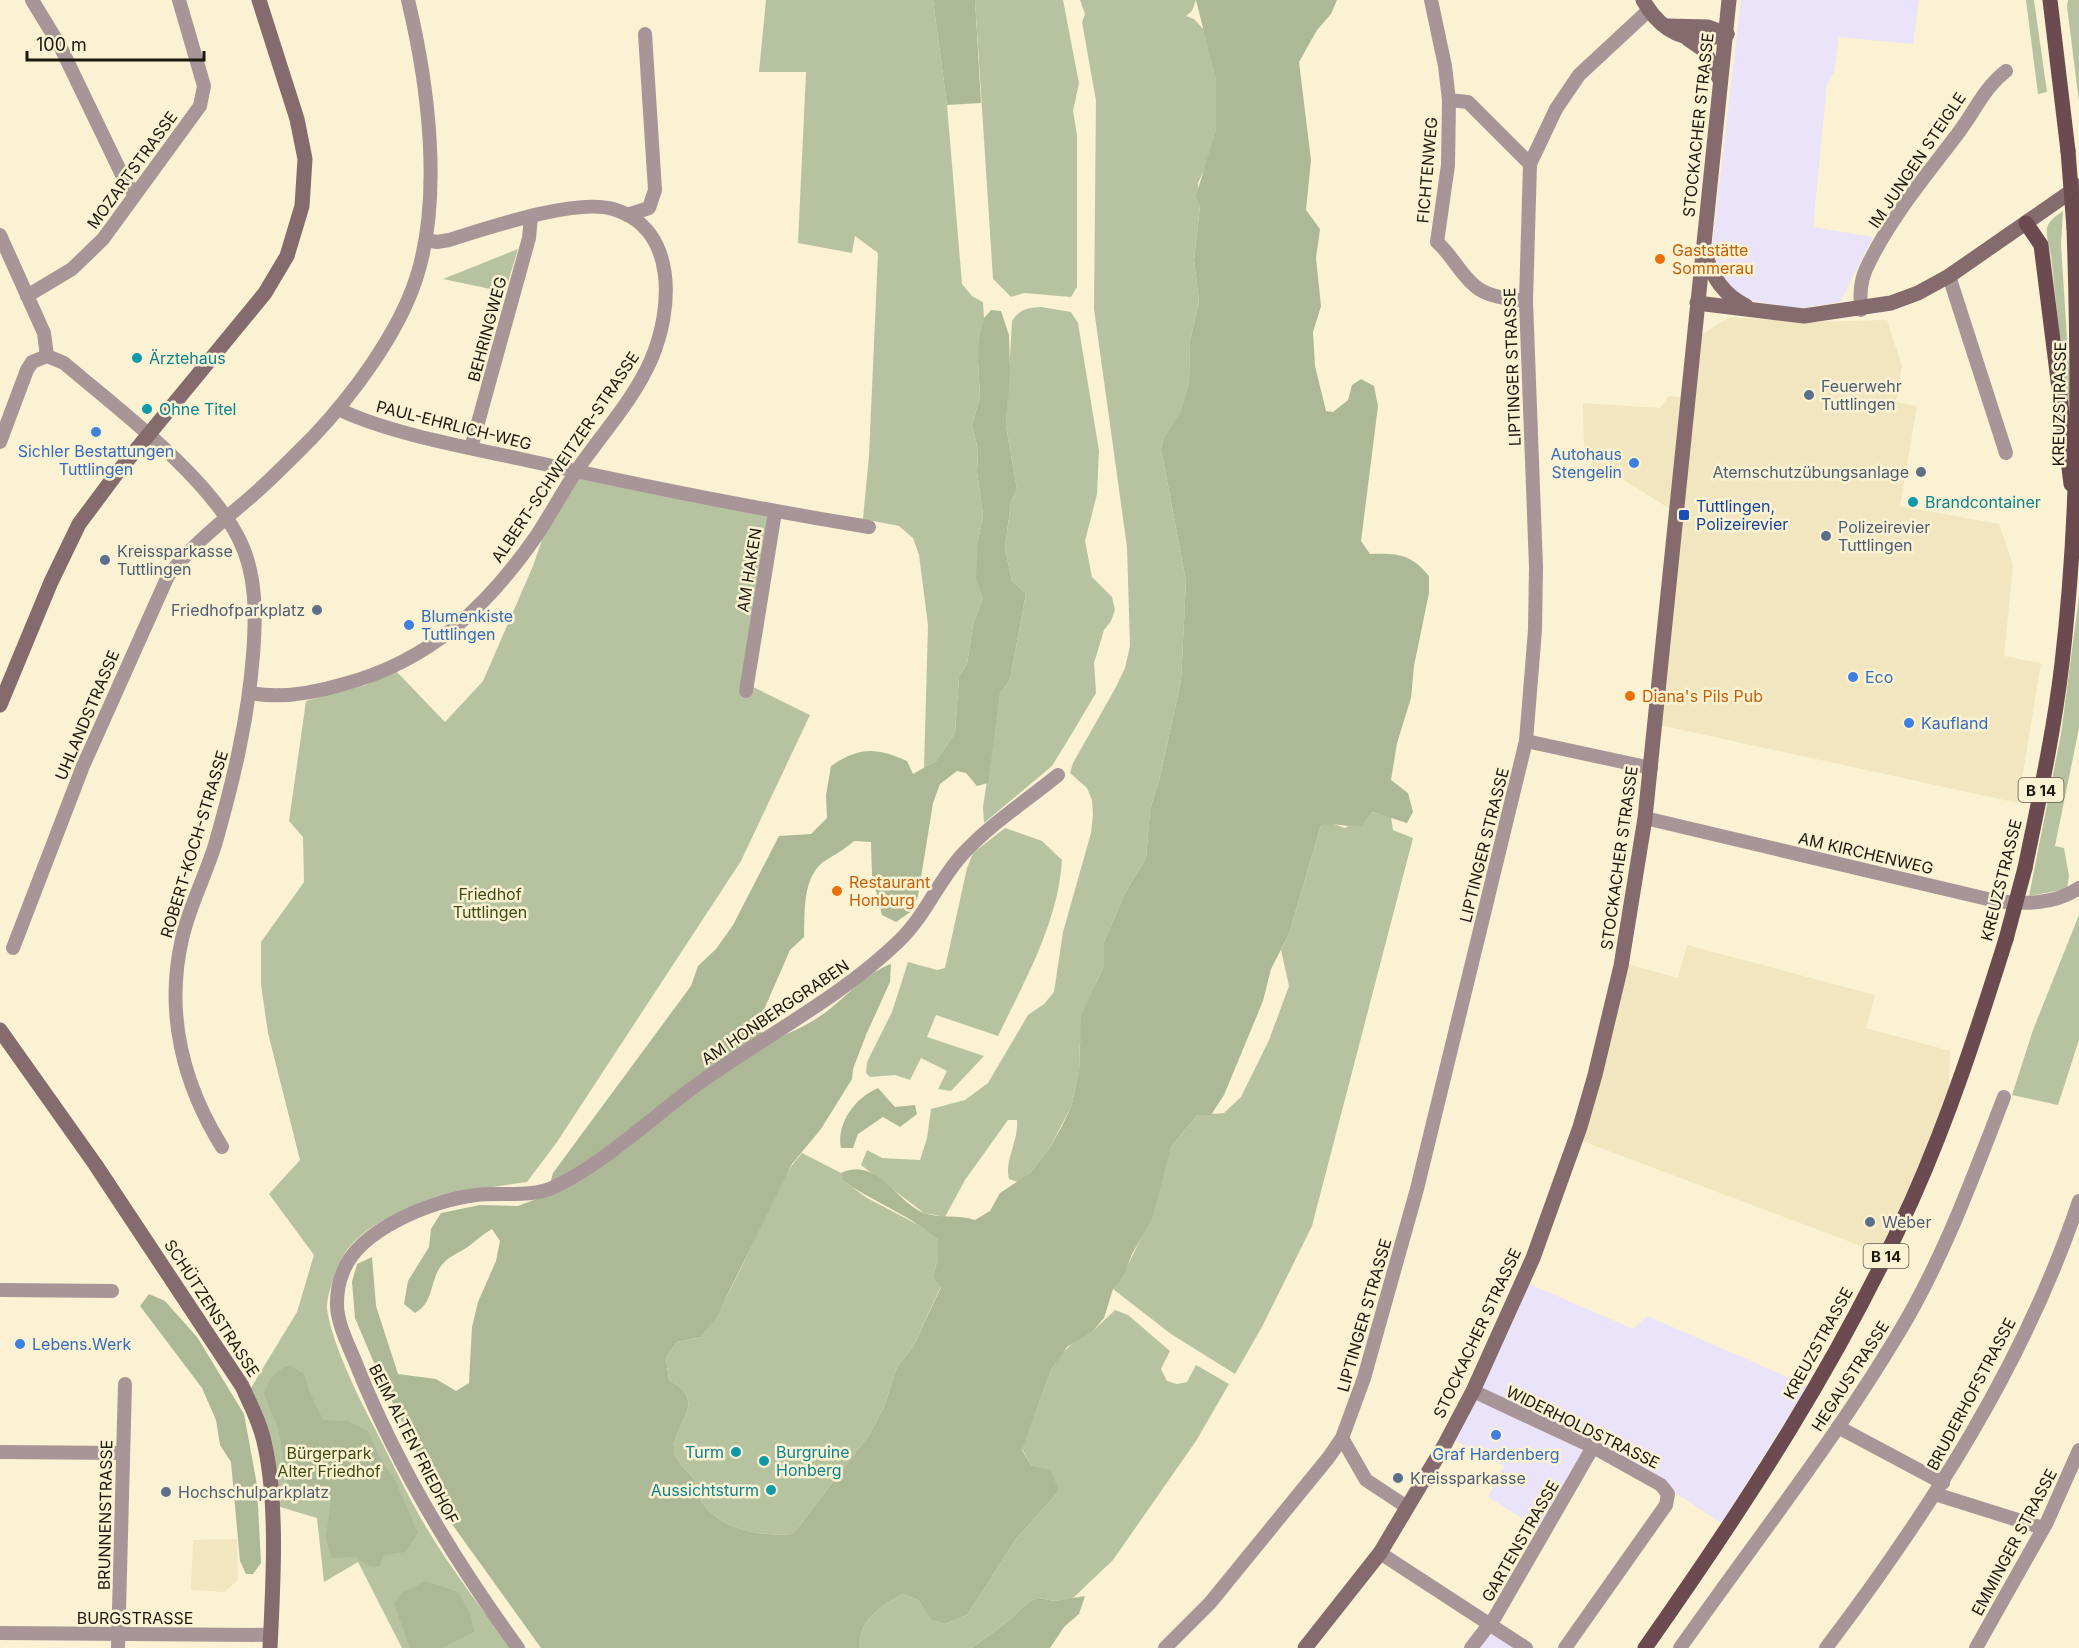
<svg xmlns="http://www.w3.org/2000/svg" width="2079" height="1648" font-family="Inter,sans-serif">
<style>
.built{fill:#f1e6bf}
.industrial{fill:#eae3f9}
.green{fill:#b7c3a0}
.forest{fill:#adb996}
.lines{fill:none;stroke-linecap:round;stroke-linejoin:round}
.street{stroke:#a89598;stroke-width:14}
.secondary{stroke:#856a6e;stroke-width:15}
.primary{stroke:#6b4b50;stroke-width:15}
.primary-bridge{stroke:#6b4b50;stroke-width:15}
.food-dot{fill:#e8710a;stroke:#faf2d2;stroke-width:2}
.culture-dot{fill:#0f9aa8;stroke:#faf2d2;stroke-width:2}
.service-dot{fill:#5c6f8a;stroke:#faf2d2;stroke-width:2}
.shop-dot{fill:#3f7fe0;stroke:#faf2d2;stroke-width:2}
.transit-dot{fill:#1a4fb4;stroke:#faf2d2;stroke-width:2}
.labels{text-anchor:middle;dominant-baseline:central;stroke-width:5;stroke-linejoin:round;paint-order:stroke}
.shield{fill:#faf2d2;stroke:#5f5a49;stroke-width:1.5}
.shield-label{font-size:15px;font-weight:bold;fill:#1c190e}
.street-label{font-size:16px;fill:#1c190e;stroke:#faf2d2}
.food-label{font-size:16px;fill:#c56008;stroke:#faf2d2;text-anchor:start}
.culture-label{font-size:16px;fill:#0d838f;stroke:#faf2d2;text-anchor:start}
.service-label{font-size:16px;fill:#4e5e75;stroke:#faf2d2;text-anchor:start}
.shop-label{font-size:16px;fill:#366cbe;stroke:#faf2d2;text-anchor:start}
.transit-label{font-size:16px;fill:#164399;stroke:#faf2d2;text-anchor:start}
.park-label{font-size:16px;fill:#3c4c14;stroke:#faf2d2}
</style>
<rect width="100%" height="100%" fill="#faf2d2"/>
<g class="built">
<polygon points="1730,317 1802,322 1887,320 1902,366 1896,402 1917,406 1900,506 1999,524 2013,565 2004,656 2041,663 2018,803 1659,725 1701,335"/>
<polygon points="1669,396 1683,398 1670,509 1615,474 1592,467 1584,447 1583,403 1660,408"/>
<polygon points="1687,945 1875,995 1866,1028 1950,1051 1949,1091 1918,1174 1880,1253 1582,1141 1624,963 1678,978"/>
<polygon points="237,1539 238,1580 224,1592 191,1590 193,1540"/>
</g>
<g class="industrial">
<polygon points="1741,0 1919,0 1913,44 1839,37 1834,72 1827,83 1813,227 1873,237 1840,302 1795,309 1750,300 1721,283 1710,263"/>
<polygon points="1527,1283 1633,1329 1647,1316 1808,1386 1721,1523 1664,1485 1595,1445 1541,1530 1488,1497 1504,1466 1454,1440"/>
<polygon points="1496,1633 1519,1648 1476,1648 1486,1637"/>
</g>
<g class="green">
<polygon points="766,0 933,0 947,105 962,284 972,296 983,302 984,318 978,362 980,397 972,425 978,450 977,472 983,515 978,541 983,597 973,625 967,664 959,677 955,733 936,761 924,768 928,625 919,555 913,538 899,526 863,519 869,456 878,253 855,236 852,253 798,243 806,72 759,72"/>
<polygon points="975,0 1063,0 1079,83 1073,111 1077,135 1077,287 1071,297 1024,293 1011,297 993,279"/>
<path d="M1080,0H1196L1192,11L1186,16L1194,19L1205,31L1216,80V130L1209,160L1198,183L1200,206L1194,260L1199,301L1190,341L1189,381L1181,412L1163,439L1161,449L1186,581L1181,681L1159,781L1150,809L1146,858L1125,893L1104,942V965L1097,980L1080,1041L1079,1074L1071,1107L1049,1149L1030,1173L1018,1182L1009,1179C1004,1160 1019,1141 1017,1120H1008L965,1180L945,1217L924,1213L861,1165L867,1150L882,1158L920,1160L927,1138L931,1109L965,1100L988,1083L1028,1015L1044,1004L1054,992L1063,932L1091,833L1093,814L1092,800L1087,788L1070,773L1073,763L1116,687L1125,668L1130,646L1127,547L1094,309L1096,101L1082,22L1085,14Z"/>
<polygon points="2026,0 2034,0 2047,92 2038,94"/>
<polygon points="2068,0 2079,0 2079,102 2067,6"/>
<path d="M2063,211L2061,245L2071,400L2067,406L2051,255C2046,231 2041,225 2063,211Z"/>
<polygon points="518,249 505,292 443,279"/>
<path d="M1041,307L1071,312L1078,323L1099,451L1097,494L1085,541L1092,577L1112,597L1115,610L1111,621L1104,630L1094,663L1096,693L1068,740L1052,766L984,823L983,807L1000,694L1010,680L1026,593L1012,581L1005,548L1011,502L1017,489L1006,426L1012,321C1020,309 1027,308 1041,307Z"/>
<path d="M577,474L773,515L747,684L810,715L741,861L557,1142L527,1182C471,1190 390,1201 350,1246C340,1257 326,1294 327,1309C332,1344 358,1396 374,1427C395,1468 414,1510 439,1548C461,1582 487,1615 510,1648H402L358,1562L324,1582L317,1518L277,1506L249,1391L297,1312L314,1255L269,1194L300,1160L268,1033L261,985V942L304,882L303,837L289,821L306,701L366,685L394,669L445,722L483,681L533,566L551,514Z"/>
<polygon points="2079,596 2079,728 2055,846 2064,848 2069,876 2067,889 2029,896 2061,734"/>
<polygon points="1371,812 1391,817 1393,830 1413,838 1312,1226 1263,1325 1235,1374 1171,1334 1113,1289 1123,1275 1143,1234 1171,1147 1197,1115 1224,1113 1241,1097 1269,1040 1289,986 1281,950 1289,934 1321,825 1331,823 1345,828"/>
<path d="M1005,828L1042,841L1062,860C1058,923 1025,980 998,1036L936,1015L927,1037L984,1056L951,1091L938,1089L947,1071L921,1058L910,1080L895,1075L870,1077L866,1073L867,1062L892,1012L908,962L937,970L945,968L967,868L973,853Z"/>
<polygon points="2079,915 2079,1040 2058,1105 2012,1095 2033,1030"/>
<path d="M802,1153L841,1173L842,1180L867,1198L928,1230L938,1240V1258L933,1277L941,1286L913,1347L897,1367L884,1407L869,1435L793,1534C763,1537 720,1530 702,1502C698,1496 698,1487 694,1480C690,1471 678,1465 675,1455C667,1427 713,1403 669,1380L666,1357L677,1342L701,1337C729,1300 746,1256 766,1214C777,1193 786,1170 802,1153Z"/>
<path d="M1115,1310L1128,1315L1170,1351L1161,1369L1167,1381L1177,1384L1187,1382L1196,1365L1229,1384L1196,1441L1113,1560L1072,1599L1055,1601L1039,1598L1030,1601L1007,1622L972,1648H860C857,1622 882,1605 902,1594L918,1600L933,1620L945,1624L967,1615L1016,1539L1059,1491L1032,1466L1022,1449L1051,1370L1062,1353L1079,1338L1093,1331Z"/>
</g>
<g class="forest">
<polygon points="933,0 975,0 981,103 947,105"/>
<path d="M1196,0H1337L1331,14L1317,30L1299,62L1311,160L1306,210L1320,229L1316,258L1321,306L1313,332L1315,366L1326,411L1333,412L1348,400L1352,385L1361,379L1374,386L1378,406L1361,541L1370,554C1398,553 1411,554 1429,576V593L1414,666L1411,698L1397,743L1391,780L1408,793L1413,812L1407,823L1372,812L1362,825C1345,828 1336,822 1321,825L1289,934L1271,969L1263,1001L1224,1095L1211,1115H1197L1171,1147L1152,1219L1132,1254L1124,1275L1113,1289L1104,1318L1093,1331L1067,1347L1051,1370L1022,1450L1032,1466L1051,1470L1059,1491L1016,1539L967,1615L945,1624L932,1620L918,1600L902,1594C882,1605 857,1622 860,1648H541L449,1520L377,1370L355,1318L352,1282L357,1264L372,1257L376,1306L398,1374L436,1379L456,1391L469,1383L472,1327L478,1302L496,1261L500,1241L492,1229C483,1234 477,1240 469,1246C458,1254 447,1256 439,1269C430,1284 433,1303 415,1313L404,1304L408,1281L429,1247L431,1229L441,1213L480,1205L518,1206L547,1195L553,1173L691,986L698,966L716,949L733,925L779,836L811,834L827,818L826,795L831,766C859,747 876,747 907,761L913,774L936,761L955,733L959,677L967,664L973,625L983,597L976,579L978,541L983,515L977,472L978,450L972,425L980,397L978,362L979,340L984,318L991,310L1001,311L1009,335L1010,371L1006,426L1017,489L1011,502L1005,548L1012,581L1026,593L1010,680L1000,694L988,783L977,786L966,773L957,771L940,784L933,803L918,896L912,911L896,922L882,915L872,875L871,842L854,841C844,850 834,855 823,862C802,879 805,913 804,937L790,950L756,1028L771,1040C789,1034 810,1024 826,1012C847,996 866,973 891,964L890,982L866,1035L853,1069L852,1079L821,1129L792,1164L717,1316L701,1337L677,1342L666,1357L669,1380C713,1403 667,1427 675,1455C678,1465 690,1471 694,1480C698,1487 698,1496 702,1502C720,1530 763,1537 793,1534L869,1435L884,1407L897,1367L913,1347L941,1287L933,1277L938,1258V1240C916,1218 869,1200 842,1180L841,1173C877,1156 895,1201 924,1213C941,1219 958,1214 975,1220L990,1211L1000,1193L1030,1173L1049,1149L1062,1126L1071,1107L1079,1073L1081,1016L1104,965V942L1125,893L1146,858L1150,809L1159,781L1181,681L1186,581L1161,449L1163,439L1181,411L1189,381L1190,341L1199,301L1194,260L1200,206L1196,196L1216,130V80Z"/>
<path d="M878,1088L895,1107L915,1105L917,1114L900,1127L883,1117L858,1134L853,1148H841C836,1123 856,1097 878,1088Z"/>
<polygon points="149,1294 165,1301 197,1337 244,1414 257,1485 261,1563 253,1574 246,1574 240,1561 231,1462 220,1445 216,1420 202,1388 140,1306"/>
<path d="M290,1365L304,1374L310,1393L323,1420L348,1421L368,1431L380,1458L395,1480L418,1533L405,1552L384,1555L379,1567L369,1566L355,1557L331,1558L326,1537L331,1501L323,1497L298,1499L288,1486L278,1428L264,1394C270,1378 274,1371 290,1365Z"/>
<polygon points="426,1581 458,1592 470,1613 474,1632 442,1648 410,1648 394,1604 401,1593"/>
<polygon points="1085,1596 1079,1614 1064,1627 1050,1648 972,1648 1007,1622 1030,1601 1039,1598 1055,1601"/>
</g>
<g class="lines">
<g class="street">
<polyline points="32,0 60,46 125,181 134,193"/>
<polyline points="1431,0 1445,66 1449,100 1468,102 1530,164"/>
<path d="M1449,100L1448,165L1437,242C1452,255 1460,274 1475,286C1487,297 1510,299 1526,301"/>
<polyline points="627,215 649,208 655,190 645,34"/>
<polyline points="0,235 44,333 47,356"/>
<polyline points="1949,276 2006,453"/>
<polyline points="27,296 72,269 103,239 200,106 204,86 179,0"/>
<path d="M1861,310C1860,295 1860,282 1866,269C1889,219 1926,176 1959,132C1975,111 1984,88 2006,71"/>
<path d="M47,356L64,363C119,410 207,475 239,539C257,574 256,617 253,655C248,720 233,782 215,845C205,877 189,907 182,939C165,1013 183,1084 222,1147"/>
<path d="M338,409C388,433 465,447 521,459C637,485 752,508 869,527"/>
<polyline points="0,442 27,370 32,362 47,356"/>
<polyline points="471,448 529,238 531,217"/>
<polyline points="746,691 775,512"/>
<path d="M250,693C281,699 314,693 344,684C430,661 487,607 537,535C550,515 562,493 575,473C600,436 633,401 651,360C673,309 678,228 613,209C575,198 488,228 449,240L437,242L426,240"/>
<polyline points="1526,741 1651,768"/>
<path d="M1645,818L1996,901C2024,904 2054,905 2079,888"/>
<path d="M13,948L83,766L168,576C190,547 218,525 246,501C269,482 291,459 312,438C352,396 398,334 416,279C443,197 428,83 408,0"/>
<polyline points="0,1290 112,1291"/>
<polyline points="1473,1391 1593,1447 1661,1485 1668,1494 1666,1505 1565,1648"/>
<polyline points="1838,1427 1943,1483"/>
<polyline points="1342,1438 1366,1480 1407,1507"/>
<polyline points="0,1452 123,1453"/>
<polyline points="1935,1494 2043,1528"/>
<polyline points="1380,1553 1526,1648"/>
<polyline points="0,1633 271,1635"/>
<polyline points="118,1648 125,1384"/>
<path d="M518,1648C454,1560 395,1463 355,1361C348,1344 337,1323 337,1304C337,1294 339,1281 343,1272C359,1229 433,1200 476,1195C501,1192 531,1198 554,1187C606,1163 657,1112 705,1079C770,1033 841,997 899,941C925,916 938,882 961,856C989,825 1025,802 1058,775"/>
<polyline points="1165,1648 1210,1603 1329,1457 1342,1438 1364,1378 1417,1189 1526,741 1535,630 1536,567 1526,301 1530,164 1556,109 1579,75 1649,10"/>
<polyline points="1471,1648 1495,1617 1593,1447"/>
<path d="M1680,1648C1753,1544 1833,1443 1898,1334C1943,1260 1973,1177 2004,1097"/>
<path d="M1826,1648C1929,1512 2025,1363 2079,1201"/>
<polyline points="1976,1648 2047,1522 2079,1450"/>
</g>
<g class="secondary">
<path d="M1643,0C1662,34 1690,45 1727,34"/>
<polyline points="1668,26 1708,27 1727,34"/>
<polyline points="1688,39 1704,50 1720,80"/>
<path d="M1705,254C1713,278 1723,294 1746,306"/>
<polyline points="1697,303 1804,316 1891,303 1918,293 1949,276 2079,186"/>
<polyline points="0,705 51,582 79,524 117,473 265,293 287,256 302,206 305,159 297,119 259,0"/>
<path d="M0,1030L95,1164L242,1386C251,1406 261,1425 265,1446C278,1506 273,1586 270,1648"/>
<polyline points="1305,1648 1380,1553 1445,1444 1473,1391 1533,1258 1580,1127 1595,1075 1621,966 1645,818 1729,0"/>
</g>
<g class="primary">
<polyline points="2050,0 2068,151"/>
<polyline points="2026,223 2041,245 2071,484"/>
<path d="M2025,868C2039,800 2054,732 2062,663C2079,518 2079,373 2074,228"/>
<path d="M1645,1648C1745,1506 1841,1359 1912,1200C1950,1115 1978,1028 2006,939"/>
</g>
<g class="primary-bridge">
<polyline points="2068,151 2074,228"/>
<polyline points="2006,939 2025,868"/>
</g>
</g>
<g class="food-dot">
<circle cx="1660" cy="259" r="6"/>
<circle cx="1630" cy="696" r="6"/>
<circle cx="837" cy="891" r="6"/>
</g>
<g class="culture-dot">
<circle cx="137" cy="358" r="6"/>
<circle cx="147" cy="409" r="6"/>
<circle cx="1913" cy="502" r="6"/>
<circle cx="736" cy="1452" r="6"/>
<circle cx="764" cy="1461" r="6"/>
<circle cx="771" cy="1490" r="6"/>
</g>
<g class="service-dot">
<circle cx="1809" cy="395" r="6"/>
<circle cx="1921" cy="472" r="6"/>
<circle cx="1826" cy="536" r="6"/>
<circle cx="105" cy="560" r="6"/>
<circle cx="317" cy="610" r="6"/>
<circle cx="1870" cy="1222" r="6"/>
<circle cx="1398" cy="1478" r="6"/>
<circle cx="166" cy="1492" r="6"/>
</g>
<g class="shop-dot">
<circle cx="96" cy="432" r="6"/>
<circle cx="1634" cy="463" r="6"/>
<circle cx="409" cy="625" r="6"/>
<circle cx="1853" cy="677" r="6"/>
<circle cx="1909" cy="723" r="6"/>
<circle cx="20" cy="1344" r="6"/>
<circle cx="1496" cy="1435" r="6"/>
</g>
<rect class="transit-dot" x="1678" y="509" width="12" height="12" rx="3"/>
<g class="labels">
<g class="shield">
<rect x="2018.5" y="778" width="45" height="24" rx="4.5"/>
<rect x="1863.5" y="1244" width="45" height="24" rx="4.5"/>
</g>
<g class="shield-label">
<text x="2041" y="790">B 14</text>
<text x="1886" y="1256">B 14</text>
</g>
<g class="street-label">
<text transform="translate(1698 125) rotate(-84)">STOCKACHER STRASSE</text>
<text transform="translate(1917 160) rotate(-56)">IM JUNGEN STEIGLE</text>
<text transform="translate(132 170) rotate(-54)">MOZARTSTRASSE</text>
<text transform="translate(1427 170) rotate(-85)">FICHTENWEG</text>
<text transform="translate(487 329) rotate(-75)">BEHRINGWEG</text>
<text transform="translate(1512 367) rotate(-92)">LIPTINGER STRASSE</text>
<text transform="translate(2059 404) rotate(-89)">KREUZSTRASSE</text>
<text transform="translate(454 425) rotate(14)">PAUL-EHRLICH-WEG</text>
<text transform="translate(565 457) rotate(-56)">ALBERT-SCHWEITZER-STRASSE</text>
<text transform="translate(749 570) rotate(-81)">AM HAKEN</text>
<text transform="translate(87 715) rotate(-67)">UHLANDSTRASSE</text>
<text transform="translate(194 844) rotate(-73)">ROBERT-KOCH-STRASSE</text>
<text transform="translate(1484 845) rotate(-76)">LIPTINGER STRASSE</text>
<text transform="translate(1866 853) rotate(13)">AM KIRCHENWEG</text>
<text transform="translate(1619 858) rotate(-82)">STOCKACHER STRASSE</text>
<text transform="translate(2001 880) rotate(-76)">KREUZSTRASSE</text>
<text transform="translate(775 1012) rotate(-34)">AM HONBERGGRABEN</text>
<text transform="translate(212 1308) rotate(57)">SCHÜTZENSTRASSE</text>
<text transform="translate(1364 1315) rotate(-74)">LIPTINGER STRASSE</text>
<text transform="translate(1477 1333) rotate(-65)">STOCKACHER STRASSE</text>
<text transform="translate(1818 1343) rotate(-61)">KREUZSTRASSE</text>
<text transform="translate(1850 1376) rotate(-57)">HEGAUSTRASSE</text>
<text transform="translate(1971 1394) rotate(-62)">BRUDERHOFSTRASSE</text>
<text transform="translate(1583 1427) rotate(26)">WIDERHOLDSTRASSE</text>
<text transform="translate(414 1444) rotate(63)">BEIM ALTEN FRIEDHOF</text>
<text transform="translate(105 1515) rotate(-89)">BRUNNENSTRASSE</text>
<text transform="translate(1520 1541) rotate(-60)">GARTENSTRASSE</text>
<text transform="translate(2014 1542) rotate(-62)">EMMINGER STRASSE</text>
<text x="135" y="1618">BURGSTRASSE</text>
</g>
<g class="food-label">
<text x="1672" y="250">Gaststätte<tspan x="1672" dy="18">Sommerau</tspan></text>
<text x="1642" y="696">Diana's Pils Pub</text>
<text x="849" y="882">Restaurant<tspan x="849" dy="18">Honburg</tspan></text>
</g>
<g class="culture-label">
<text x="149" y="358">Ärztehaus</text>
<text x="159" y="409">Ohne Titel</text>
<text x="1925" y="502">Brandcontainer</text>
<text x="724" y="1452" text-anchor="end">Turm</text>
<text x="776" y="1452">Burgruine<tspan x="776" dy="18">Honberg</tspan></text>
<text x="759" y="1490" text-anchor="end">Aussichtsturm</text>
</g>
<g class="service-label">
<text x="1821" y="386">Feuerwehr<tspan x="1821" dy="18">Tuttlingen</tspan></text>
<text x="1909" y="472" text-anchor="end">Atemschutzübungsanlage</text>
<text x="1838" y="527">Polizeirevier<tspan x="1838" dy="18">Tuttlingen</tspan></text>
<text x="117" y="551">Kreissparkasse<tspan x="117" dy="18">Tuttlingen</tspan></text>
<text x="305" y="610" text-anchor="end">Friedhofparkplatz</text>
<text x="1882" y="1222">Weber</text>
<text x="1410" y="1478">Kreissparkasse</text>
<text x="178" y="1492">Hochschulparkplatz</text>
</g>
<g class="shop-label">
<text x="96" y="451" text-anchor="middle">Sichler Bestattungen<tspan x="96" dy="18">Tuttlingen</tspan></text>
<text x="1622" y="454" text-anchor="end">Autohaus<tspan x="1622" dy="18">Stengelin</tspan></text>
<text x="421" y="616">Blumenkiste<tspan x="421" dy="18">Tuttlingen</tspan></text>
<text x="1865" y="677">Eco</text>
<text x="1921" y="723">Kaufland</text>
<text x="32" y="1344">Lebens.Werk</text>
<text x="1496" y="1454" text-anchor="middle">Graf Hardenberg</text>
</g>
<g class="transit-label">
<text x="1696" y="506">Tuttlingen,<tspan x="1696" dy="18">Polizeirevier</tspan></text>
</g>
<g class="park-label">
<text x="490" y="894">Friedhof<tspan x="490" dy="18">Tuttlingen</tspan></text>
<text x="329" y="1453">Bürgerpark<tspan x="329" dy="18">Alter Friedhof</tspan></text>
</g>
</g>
<path d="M27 51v9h177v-9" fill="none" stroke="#1c190e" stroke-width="3"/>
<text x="36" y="51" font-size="18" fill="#1c190e" stroke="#faf2d2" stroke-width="4.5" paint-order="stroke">100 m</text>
</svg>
